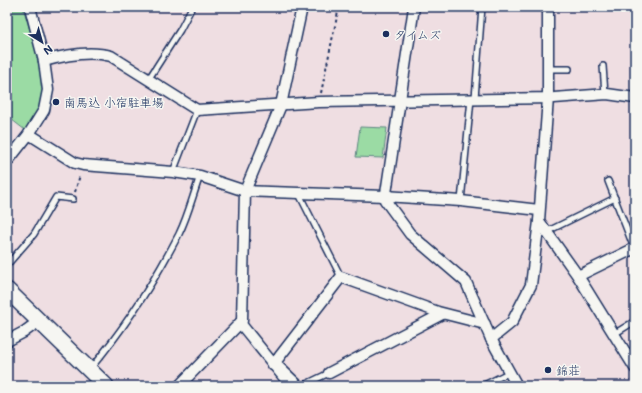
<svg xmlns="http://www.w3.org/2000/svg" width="642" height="393" font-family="Mali,'Klee One',sans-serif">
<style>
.green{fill:#9bdba4;stroke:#5b8581}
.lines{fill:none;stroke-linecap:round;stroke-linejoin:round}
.lane-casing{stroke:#1b2f5e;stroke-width:8}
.street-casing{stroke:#1b2f5e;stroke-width:13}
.secondary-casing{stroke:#1b2f5e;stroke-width:18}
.path{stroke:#1b2f5e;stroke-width:2;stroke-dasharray:3 3;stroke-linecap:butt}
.lane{stroke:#f6f6f2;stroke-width:5}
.street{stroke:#f6f6f2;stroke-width:10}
.secondary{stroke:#f6f6f2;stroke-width:15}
.poi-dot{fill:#1b2f5e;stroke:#f6f6f2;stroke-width:1.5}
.labels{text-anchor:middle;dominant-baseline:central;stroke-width:3;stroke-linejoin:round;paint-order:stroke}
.poi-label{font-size:12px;fill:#1b2f5e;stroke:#f6f6f2;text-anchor:start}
</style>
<rect width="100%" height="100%" fill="#efdee2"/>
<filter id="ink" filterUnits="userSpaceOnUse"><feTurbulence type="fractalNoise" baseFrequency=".025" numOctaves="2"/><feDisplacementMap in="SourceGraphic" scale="8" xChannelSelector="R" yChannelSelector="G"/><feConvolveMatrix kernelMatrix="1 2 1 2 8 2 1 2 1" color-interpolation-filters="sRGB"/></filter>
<g filter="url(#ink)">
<g class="green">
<path d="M7,7H23C30,33 49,81 40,106C37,114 30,123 25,130L7,116Z"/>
<polygon points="360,127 387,128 383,158 356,157"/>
</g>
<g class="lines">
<g class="lane-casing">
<g id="lane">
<polyline points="603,66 605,94"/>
<polyline points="548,69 569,69"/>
<polyline points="148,80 180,30 192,7"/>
<polyline points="475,98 482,7"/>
<polyline points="173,172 197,110"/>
<polyline points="608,181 634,248"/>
<polyline points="298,192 341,277"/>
<polyline points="461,201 471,99"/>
<polyline points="546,232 615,198"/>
<polyline points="7,265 34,234 56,197 73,199"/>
<polyline points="614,334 635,321"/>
<polyline points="277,362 301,385 306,384 329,373"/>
<path d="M90,369C125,328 154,282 179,234C188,216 193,195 200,176"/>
<polyline points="482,386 510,372"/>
</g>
</g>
<g class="street-casing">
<g id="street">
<polyline points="414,7 385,200 410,234 466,282 491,339 517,386"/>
<polyline points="548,7 548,98 539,221 578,276 635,368"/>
<path d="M44,61C65,55 89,50 111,56L197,110L319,102L554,98L607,94L635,98"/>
<polyline points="29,134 75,163 83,165 173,172 200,176 245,191 385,196 461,201 539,210"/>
<polyline points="7,162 29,134 44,110 48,90 44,61 30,7"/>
<polyline points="578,276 635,248"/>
<polyline points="240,323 291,386"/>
<polyline points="491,339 512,322 531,285 539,221"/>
<polyline points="7,341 24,332 39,321"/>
<polyline points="273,365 341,277 438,312 485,324"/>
<polyline points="329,373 442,314"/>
<polyline points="179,386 242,321 245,191 281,105 302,7"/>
</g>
</g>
<g class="secondary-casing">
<polyline id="secondary" points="7,290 106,386"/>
</g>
<g class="path">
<polyline points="321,93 339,7"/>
<polyline points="75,192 80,175"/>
</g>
<use href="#lane" class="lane"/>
<use href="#street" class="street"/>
<use href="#secondary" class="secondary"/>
</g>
</g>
<g class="poi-dot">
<circle cx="386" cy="34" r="4"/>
<circle cx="56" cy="102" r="4"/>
<circle cx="548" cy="370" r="4"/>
</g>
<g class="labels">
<g class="poi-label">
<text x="394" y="34">タイムズ</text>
<text x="64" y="102">南馬込 小宿駐車場</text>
<text x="556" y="370">錦荘</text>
</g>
</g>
<rect width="642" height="393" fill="none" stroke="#f6f6f2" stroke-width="24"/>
<rect x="12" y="12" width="618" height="369" fill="none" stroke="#1b2f5e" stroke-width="1.5" filter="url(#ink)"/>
<g transform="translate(42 42) rotate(143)" stroke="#f6f6f2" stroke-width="3" paint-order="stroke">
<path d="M0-3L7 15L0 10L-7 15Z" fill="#1b2f5e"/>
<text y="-6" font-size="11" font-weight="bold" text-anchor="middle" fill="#1b2f5e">N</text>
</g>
</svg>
